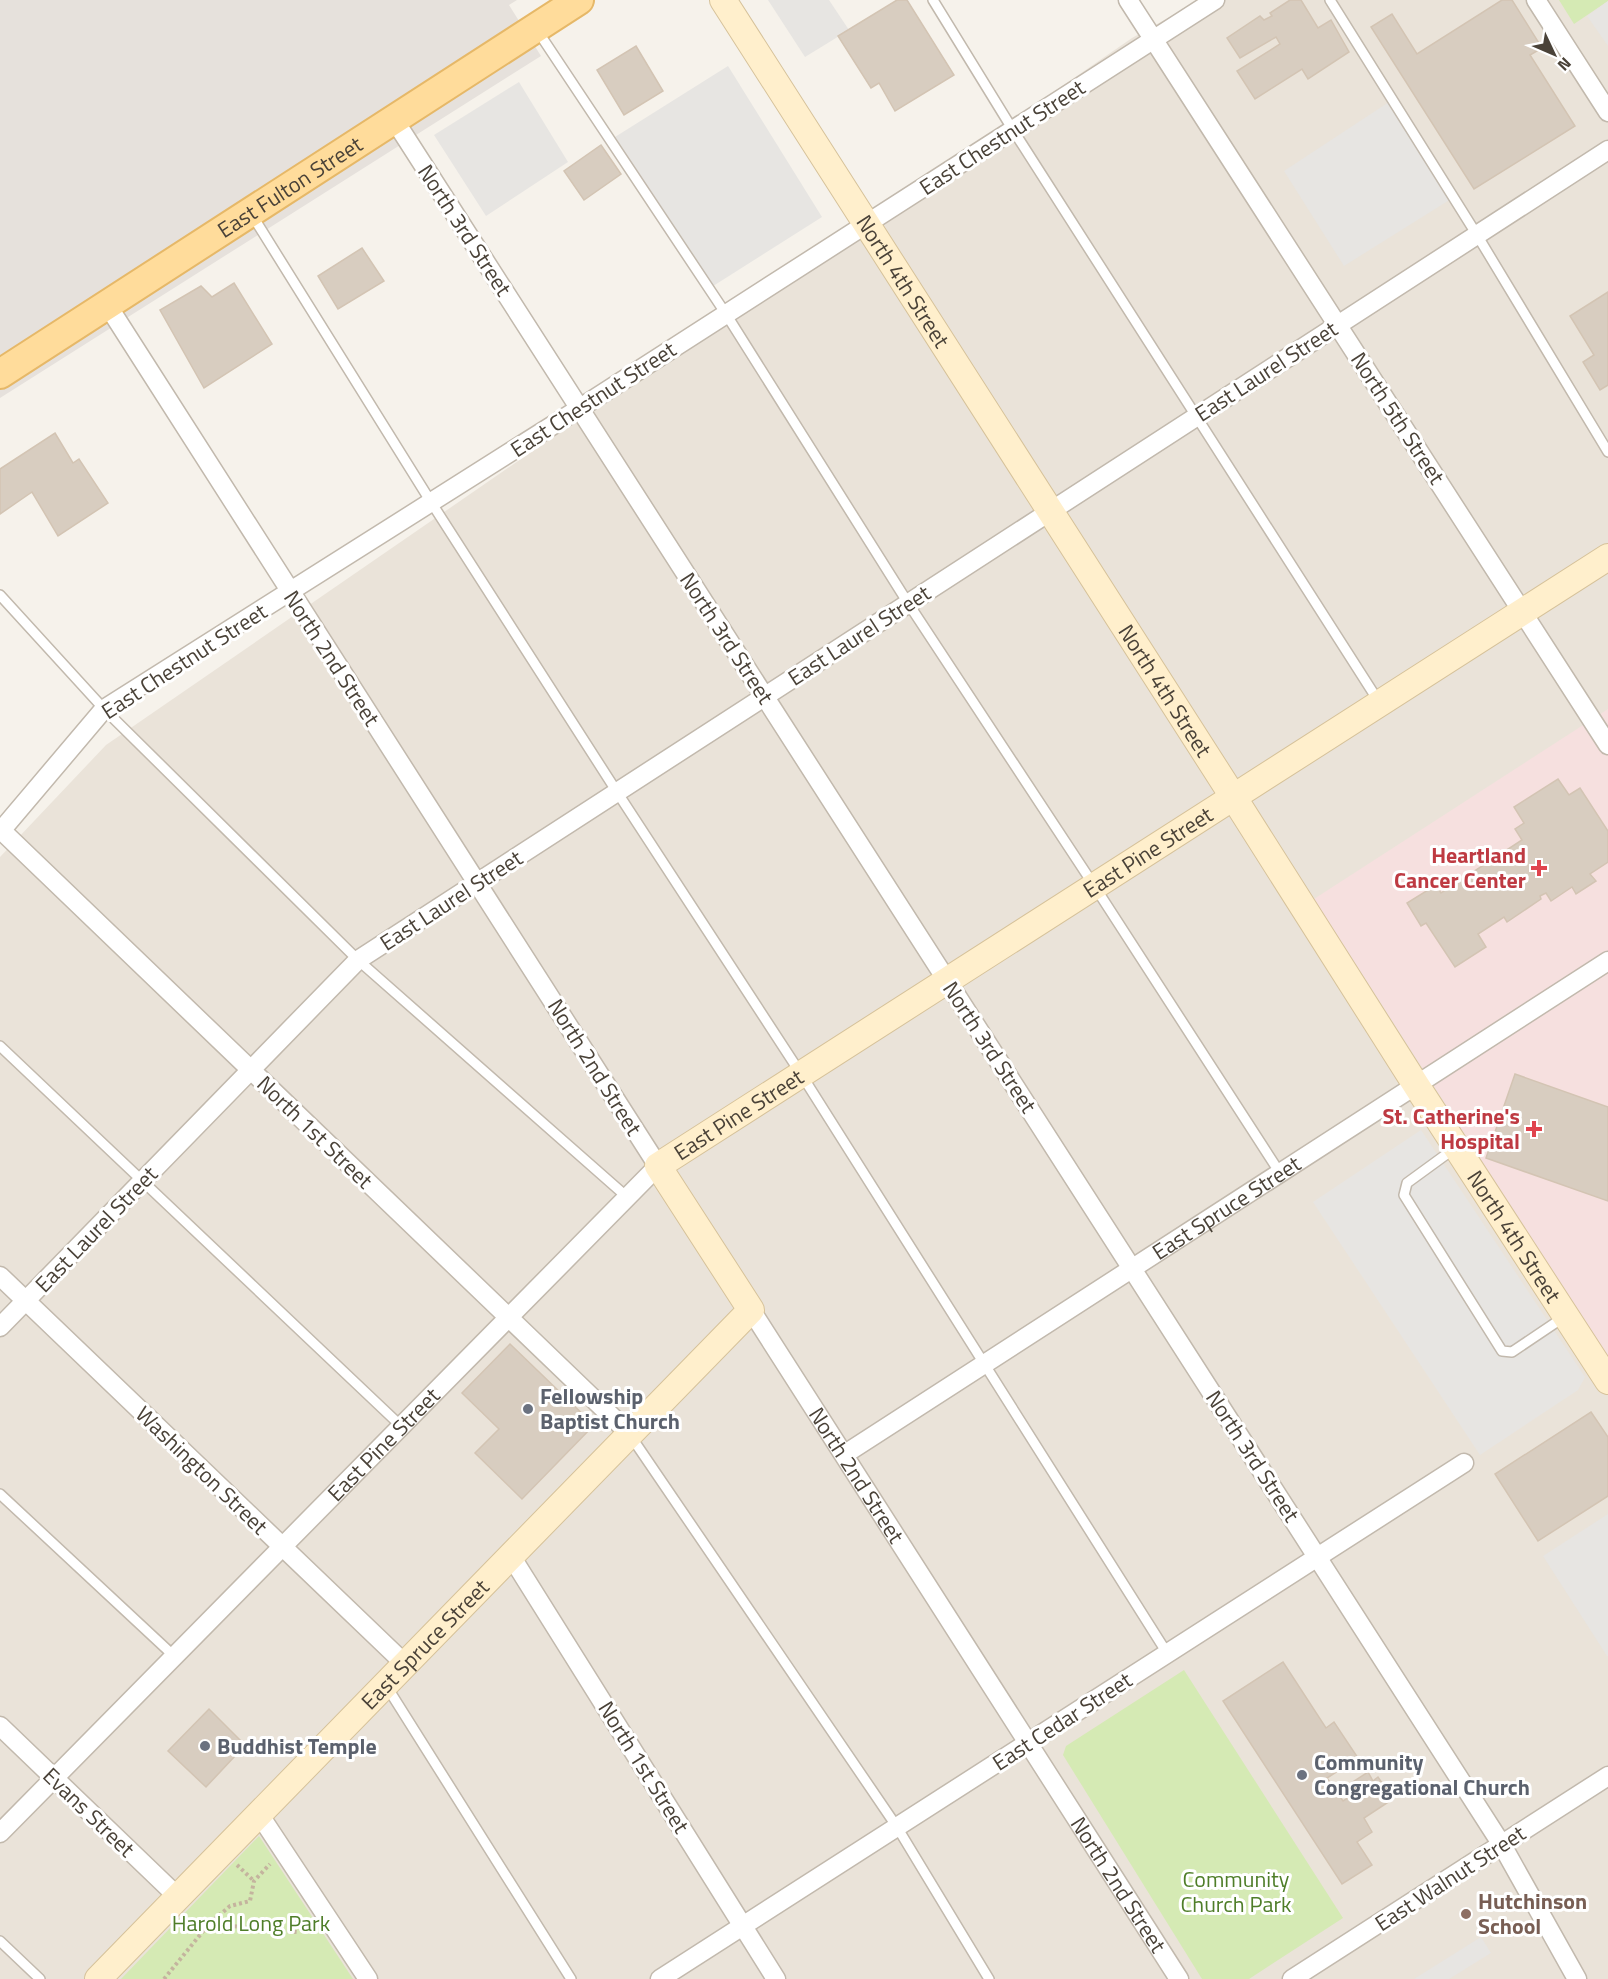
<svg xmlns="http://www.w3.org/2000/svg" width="1608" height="1979" font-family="'Titillium Web',sans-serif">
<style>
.residential{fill:#eae3d9}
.industrial{fill:#e6e1dc}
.medical{fill:#f6e0df}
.green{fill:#d5eab4}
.parking{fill:#e7e5e2}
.building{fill:#d8cdc0;stroke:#d3c4b3;stroke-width:1.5}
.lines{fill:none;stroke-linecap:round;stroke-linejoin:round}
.lane-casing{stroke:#c2b9ad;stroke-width:12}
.street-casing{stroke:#c2b9ad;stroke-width:21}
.secondary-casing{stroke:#d6c29a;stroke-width:28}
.primary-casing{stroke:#e6b868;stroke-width:32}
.path{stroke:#c4b49e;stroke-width:4;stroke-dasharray:3 3;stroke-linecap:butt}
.lane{stroke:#fff;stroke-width:9}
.street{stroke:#fff;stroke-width:18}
.secondary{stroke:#ffefcc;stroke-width:26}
.primary{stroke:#ffdc9b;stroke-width:28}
.health-dot{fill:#e0444e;stroke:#fff;stroke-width:2}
.worship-dot{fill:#6b7280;stroke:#fff;stroke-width:2}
.education-dot{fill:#8d6e63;stroke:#fff;stroke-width:2}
.labels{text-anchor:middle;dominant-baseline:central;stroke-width:6;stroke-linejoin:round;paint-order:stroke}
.street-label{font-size:22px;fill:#4a4238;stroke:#fff}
.health-label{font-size:22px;font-weight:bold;fill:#be3a42;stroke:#fff;text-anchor:end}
.worship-label{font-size:22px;font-weight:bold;fill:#5b616d;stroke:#fff;text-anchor:start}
.park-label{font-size:22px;fill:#4f7e29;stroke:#fff}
.education-label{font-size:22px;font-weight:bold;fill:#785e54;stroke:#fff;text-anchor:start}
</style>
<rect width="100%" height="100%" fill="#f6f2eb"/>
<polygon class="residential" points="1200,0 1608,0 1608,1979 0,1979 0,857 106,745 1132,38"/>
<polygon class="industrial" points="0,0 517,0 509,5 541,56 0,398"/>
<polygon class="medical" points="1608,709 1608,1358 1314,899"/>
<g class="green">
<polygon points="1559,0 1608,0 1608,1 1574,24"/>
<polygon points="1184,1670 1343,1918 1249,1979 1202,1979 1063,1755 1066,1746"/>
<polygon points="259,1836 353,1979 121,1979"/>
</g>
<g class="parking">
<polygon points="768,0 829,0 849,30 805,57"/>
<polygon points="1608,1 1608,46 1587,16"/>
<polygon points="728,66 822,217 710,288 615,137"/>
<polygon points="519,82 568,162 486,216 434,135"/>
<polygon points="1389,102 1451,199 1344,266 1284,171"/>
<polygon points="1421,1130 1585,1377 1578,1390 1480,1455 1313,1202"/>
<polygon points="1608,1514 1608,1656 1607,1656 1543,1556"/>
<polygon points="1481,1937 1491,1953 1449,1979 1414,1979"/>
</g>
<g class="building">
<polygon points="897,0 907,0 954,75 895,111 879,83 871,88 838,36"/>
<polygon points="1290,0 1301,0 1318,28 1331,20 1349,52 1308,79 1302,69 1255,99 1237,71 1280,44 1276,37 1240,58 1227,38 1260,16 1264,20 1272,16 1270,13"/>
<polygon points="1502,0 1512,0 1542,48 1530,55 1575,126 1474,189 1371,27 1392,14 1417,54"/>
<polygon points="636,46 663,91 624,115 597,70"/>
<polygon points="601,145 621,174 584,200 564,171"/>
<polygon points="362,248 384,281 338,309 318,276"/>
<polygon points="234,283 272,344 204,388 160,310 201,286 212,297"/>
<polygon points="1608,292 1608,385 1600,390 1583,362 1594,355 1570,316"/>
<polygon points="55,433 73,463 79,459 108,503 58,536 32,492 0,514 0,469"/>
<polygon points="1558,779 1569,795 1580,788 1608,831 1608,862 1590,874 1596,881 1576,894 1572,887 1551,901 1546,893 1540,896 1541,899 1507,922 1504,917 1478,934 1486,947 1455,967 1426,923 1421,926 1407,903 1436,885 1441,893 1522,840 1515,829 1524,823 1514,807"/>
<polygon points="1515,1074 1608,1107 1608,1201 1486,1158"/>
<polygon points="510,1344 594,1425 522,1499 475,1453 499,1429 462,1393"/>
<polygon points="1591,1412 1608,1437 1608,1496 1538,1541 1495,1474"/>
<polygon points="1283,1662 1326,1728 1334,1722 1358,1758 1327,1778 1343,1801 1351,1796 1345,1787 1368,1772 1373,1781 1378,1777 1393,1799 1364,1818 1372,1832 1357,1842 1372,1865 1342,1884 1223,1701"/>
<polygon points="209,1709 241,1741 231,1752 235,1756 206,1787 168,1751"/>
</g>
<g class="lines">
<g class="lane-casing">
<g id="lane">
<polyline points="933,0 1013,130 1379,702"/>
<polyline points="1330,0 1477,235 1608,452"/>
<polyline points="537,30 726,314 908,603 1095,887 1280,1173"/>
<polyline points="252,215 431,502 617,792 801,1074 1167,1653"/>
<polyline points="0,595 104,709 358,960 627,1197"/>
<polyline points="0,1046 401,1426"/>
<polyline points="1455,1148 1407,1183 1404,1195 1502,1351 1512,1352 1564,1317"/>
<polyline points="630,1435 897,1827 989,1979"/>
<polyline points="0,1494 174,1656"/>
<polyline points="387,1687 571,1979"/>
<polyline points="0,1941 40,1979"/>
</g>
</g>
<g class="street-casing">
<g id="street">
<polyline points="1128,0 1608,745"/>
<polyline points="1536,0 1608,112"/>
<polyline points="395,121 1502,1845 1577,1979"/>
<polyline points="0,829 630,1434"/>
<polyline points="0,832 104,709 580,408 1215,0"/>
<polyline points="0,1276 405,1664"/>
<path id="s1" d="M751,1310L1179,1979"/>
<polyline points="0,1327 358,960 1608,150"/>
<path id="s2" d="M845,1454L1608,961"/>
<polyline points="511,1556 776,1979"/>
<polyline points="0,1726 178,1897"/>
<polyline points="259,1814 368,1979"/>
<path id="s3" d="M0,1833L658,1166C476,878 290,593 108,306"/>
<polyline points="660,1979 1464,1463"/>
<polyline points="1292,1979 1608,1776"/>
</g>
</g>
<g class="secondary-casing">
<g id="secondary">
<path id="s4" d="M723,0L1234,798L1416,1085L1608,1381"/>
<path id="s5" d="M98,1979L751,1310L658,1166L1608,557"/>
</g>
</g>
<g class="primary-casing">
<g id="primary">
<path id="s6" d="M0,374L579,0"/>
</g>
</g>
<g class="path">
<polyline points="237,1865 254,1881"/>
<polyline points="210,1924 297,1932"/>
<polyline points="164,1979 209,1924 230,1906 250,1901 254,1881 270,1864"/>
</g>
<use href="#lane" class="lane"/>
<use href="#street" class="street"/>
<use href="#secondary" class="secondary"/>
<use href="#primary" class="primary"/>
</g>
<g class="health-dot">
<path d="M1536 859h6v6h6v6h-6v6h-6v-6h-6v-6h6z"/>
<path d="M1531 1120h6v6h6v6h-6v6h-6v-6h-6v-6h6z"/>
</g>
<g class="worship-dot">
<circle cx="528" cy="1409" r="6"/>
<circle cx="205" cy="1746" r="6"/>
<circle cx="1302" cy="1775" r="6"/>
</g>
<circle class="education-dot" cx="1466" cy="1914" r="6"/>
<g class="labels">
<g class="street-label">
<text transform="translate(1002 137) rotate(-33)">East Chestnut Street</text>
<text stroke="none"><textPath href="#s6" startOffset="345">East Fulton Street</textPath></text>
<text transform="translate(465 230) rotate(57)">North 3rd Street</text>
<text stroke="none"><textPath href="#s4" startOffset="334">North 4th Street</textPath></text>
<text transform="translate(1266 371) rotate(-33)">East Laurel Street</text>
<text transform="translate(593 399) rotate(-33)">East Chestnut Street</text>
<text transform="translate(1398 418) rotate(57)">North 5th Street</text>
<text transform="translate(859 635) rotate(-33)">East Laurel Street</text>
<text transform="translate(727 638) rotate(57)">North 3rd Street</text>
<text transform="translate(332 658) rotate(57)">North 2nd Street</text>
<text transform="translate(184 661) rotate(-33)">East Chestnut Street</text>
<text stroke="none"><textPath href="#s4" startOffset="820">North 4th Street</textPath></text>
<text stroke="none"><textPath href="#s5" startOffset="1688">East Pine Street</textPath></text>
<text transform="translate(451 900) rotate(-33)">East Laurel Street</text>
<text transform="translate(990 1047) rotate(57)">North 3rd Street</text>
<text transform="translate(595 1067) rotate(58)">North 2nd Street</text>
<text stroke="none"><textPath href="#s5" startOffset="1202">East Pine Street</textPath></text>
<text transform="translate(315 1132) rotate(44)">North 1st Street</text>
<text stroke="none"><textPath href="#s2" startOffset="454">East Spruce Street</textPath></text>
<text transform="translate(96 1229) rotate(-46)">East Laurel Street</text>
<text stroke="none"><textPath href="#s4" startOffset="1468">North 4th Street</textPath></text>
<text stroke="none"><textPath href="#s3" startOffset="546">East Pine Street</textPath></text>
<text transform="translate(1253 1456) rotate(57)">North 3rd Street</text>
<text transform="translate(202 1470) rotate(44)">Washington Street</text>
<text stroke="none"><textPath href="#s1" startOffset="196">North 2nd Street</textPath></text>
<text stroke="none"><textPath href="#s5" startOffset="468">East Spruce Street</textPath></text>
<text transform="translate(1062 1721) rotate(-33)">East Cedar Street</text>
<text transform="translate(644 1767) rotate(58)">North 1st Street</text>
<text transform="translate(89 1812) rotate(44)">Evans Street</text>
<text transform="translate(1450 1878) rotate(-33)">East Walnut Street</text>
<text stroke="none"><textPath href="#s1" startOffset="682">North 2nd Street</textPath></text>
</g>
<g class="health-label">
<text x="1526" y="855">Heartland<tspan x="1526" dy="25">Cancer Center</tspan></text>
<text x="1520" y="1116">St. Catherine's<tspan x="1520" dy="25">Hospital</tspan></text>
</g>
<g class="worship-label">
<text x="540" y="1396">Fellowship<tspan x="540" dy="25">Baptist Church</tspan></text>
<text x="217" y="1746">Buddhist Temple</text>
<text x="1314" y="1762">Community<tspan x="1314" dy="25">Congregational Church</tspan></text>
</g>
<g class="park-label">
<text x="1236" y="1879">Community<tspan x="1236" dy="25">Church Park</tspan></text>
<text x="251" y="1923">Harold Long Park</text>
</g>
<g class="education-label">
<text x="1478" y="1901">Hutchinson<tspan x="1478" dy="25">School</tspan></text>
</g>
</g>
<g transform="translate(1554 54) rotate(134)" stroke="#ffffff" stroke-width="4.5" paint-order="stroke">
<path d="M0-4.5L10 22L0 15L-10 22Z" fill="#4a4238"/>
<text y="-9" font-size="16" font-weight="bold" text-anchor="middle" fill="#4a4238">N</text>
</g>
</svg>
